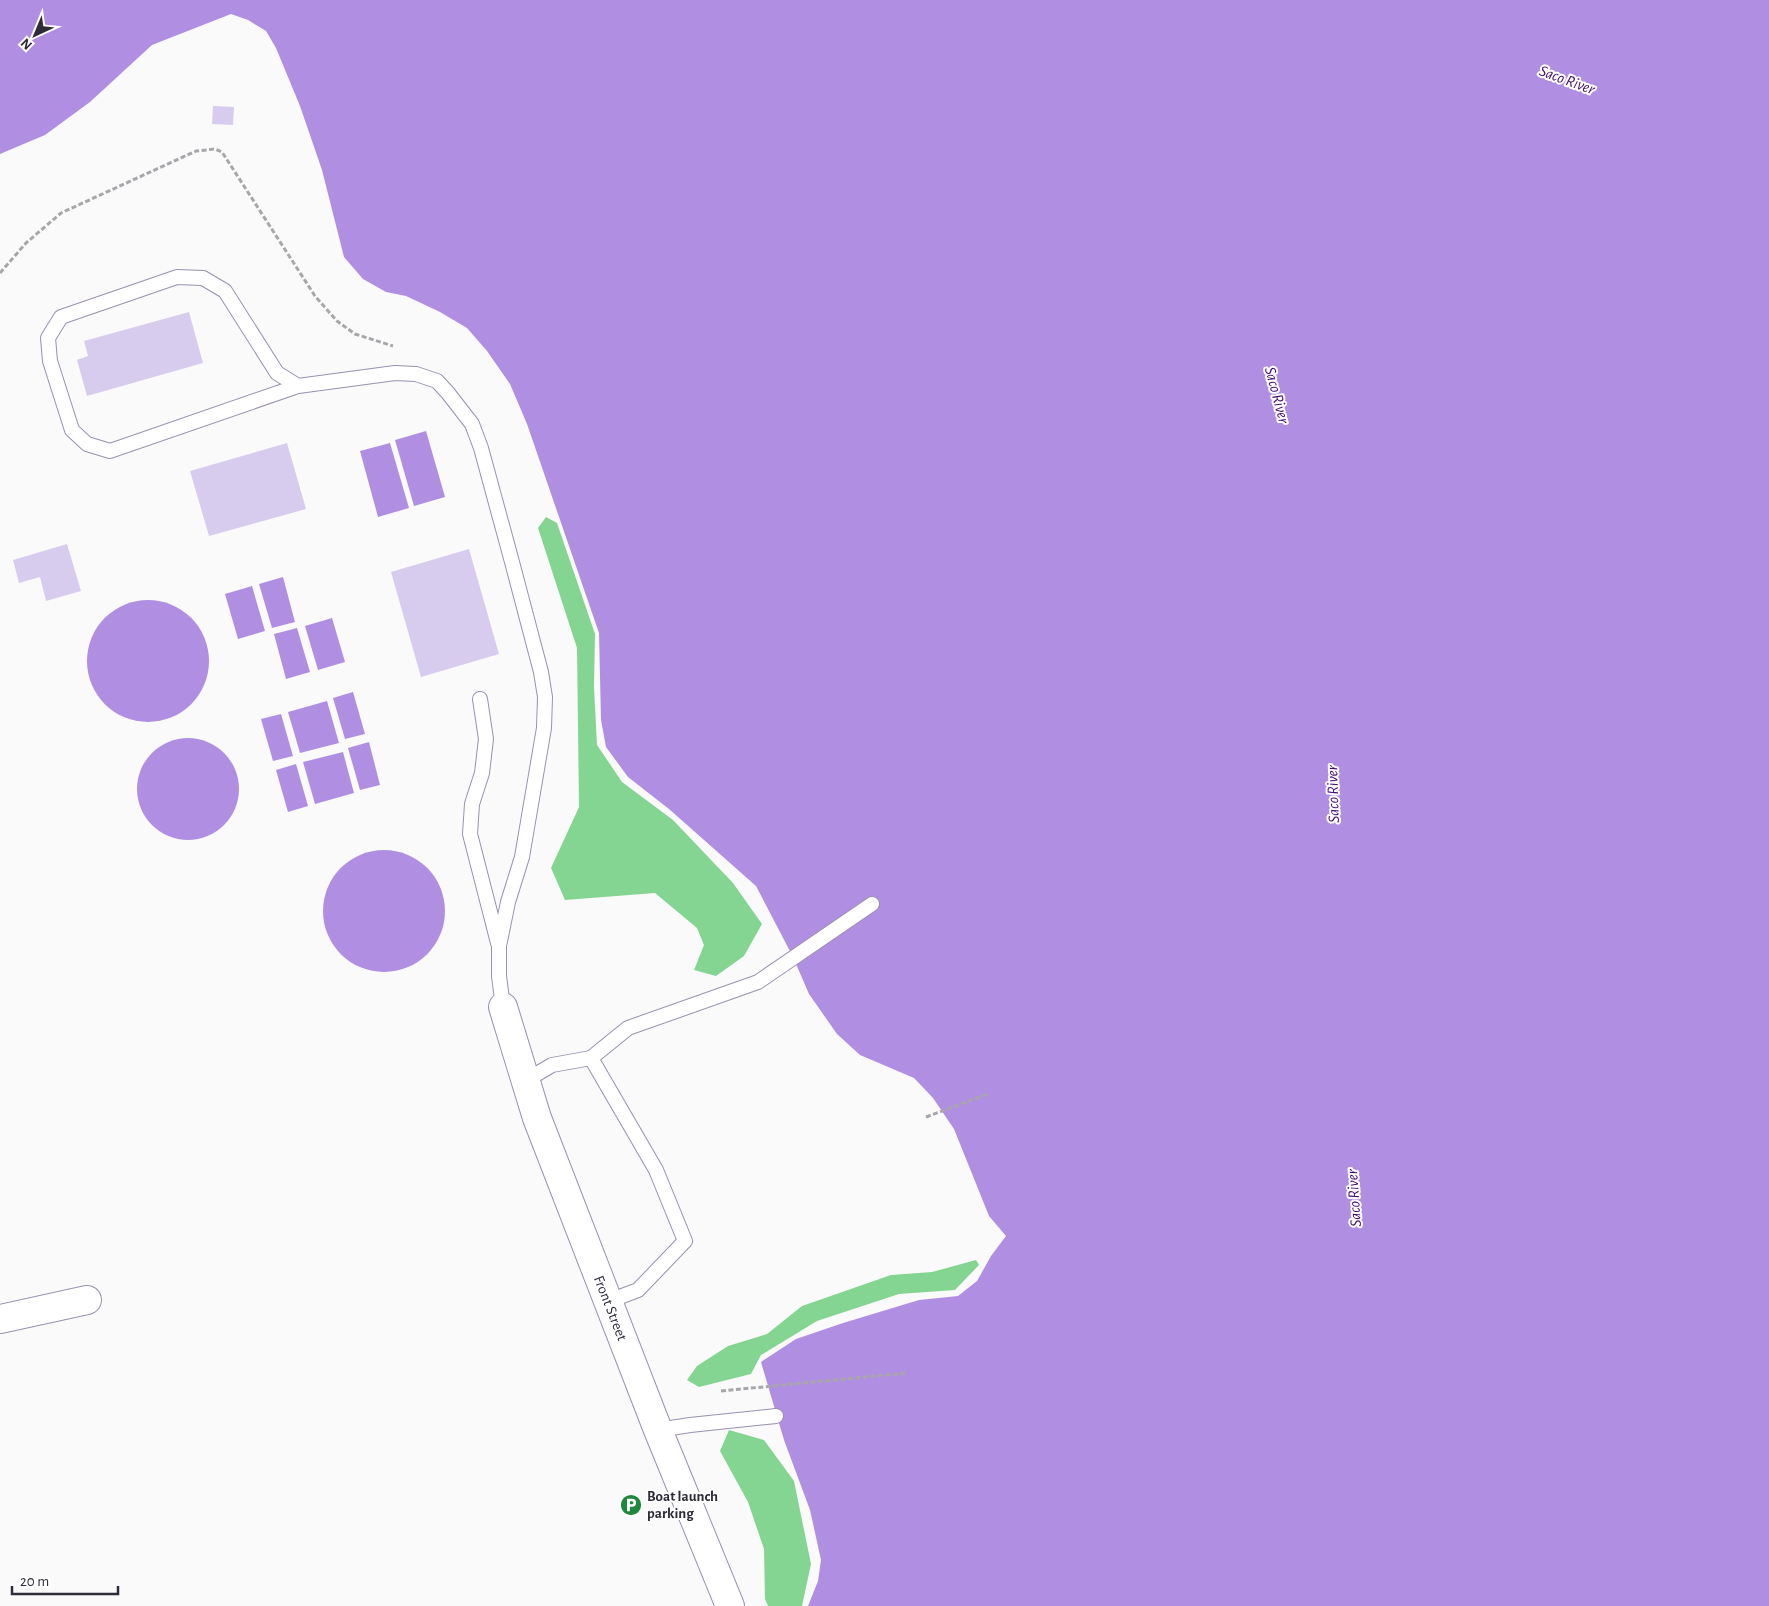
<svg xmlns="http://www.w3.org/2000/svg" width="1769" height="1606" font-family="'Alegreya Sans',sans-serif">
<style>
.forest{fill:#85d592}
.water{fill:#b08fe2}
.building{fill:#d8ccee}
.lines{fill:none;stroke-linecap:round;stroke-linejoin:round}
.lane-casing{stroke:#9b90af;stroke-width:16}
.street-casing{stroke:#9b90af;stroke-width:30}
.path{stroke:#a8a6ab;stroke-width:3;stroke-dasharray:5 2.5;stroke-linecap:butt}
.lane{stroke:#fff;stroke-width:14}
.street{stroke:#fff;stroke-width:28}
.labels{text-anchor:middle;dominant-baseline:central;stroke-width:4;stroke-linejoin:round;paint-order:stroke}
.street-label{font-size:15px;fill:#2f2b38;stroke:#fff}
.poi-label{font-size:15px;font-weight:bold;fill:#2f2b38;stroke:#fff;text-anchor:start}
.water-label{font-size:16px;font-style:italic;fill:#420c70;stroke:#fff}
</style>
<rect width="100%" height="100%" fill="#fafafa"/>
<g class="forest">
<polygon points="546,517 557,523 595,634 594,687 597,745 622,782 673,820 733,883 762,924 744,956 716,976 694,970 704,945 697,928 655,893 565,900 551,868 579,807 577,648 538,528"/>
<polygon points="976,1260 979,1265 955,1290 899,1294 817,1321 761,1355 751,1374 699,1387 687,1380 697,1366 728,1346 767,1334 802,1306 891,1275 932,1272"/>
<polygon points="729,1430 764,1440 794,1481 811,1564 802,1606 768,1606 765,1599 764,1549 748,1502 720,1451"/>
</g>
<g class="water">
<polygon points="0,0 1769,0 1769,1606 808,1606 818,1581 821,1560 810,1510 784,1440 761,1362 796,1339 843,1323 919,1300 958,1296 977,1281 991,1256 1006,1236 989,1216 954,1129 933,1098 914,1078 860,1055 837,1034 809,994 793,957 756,886 669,809 628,777 606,747 601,720 599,633 527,424 510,384 487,351 467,328 440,312 406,296 386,292 363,279 344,257 322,170 300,106 276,48 266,31 248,20 231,14 152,45 90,102 45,135 0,154"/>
<polygon points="426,431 445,497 414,506 395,440"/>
<polygon points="390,443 409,508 378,517 360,451"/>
<polygon points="283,577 295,622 272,628 259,584"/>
<polygon points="252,586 265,631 238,639 225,594"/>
<circle cx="148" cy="661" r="61"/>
<polygon points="332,618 345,662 318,670 305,626"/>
<polygon points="297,628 310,672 286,679 274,634"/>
<polygon points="353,692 365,734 345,739 333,698"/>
<polygon points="327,701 339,743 300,753 288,712"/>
<polygon points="281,714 293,756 273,761 261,719"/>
<circle cx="188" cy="789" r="51"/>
<polygon points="369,742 380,785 360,790 348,748"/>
<polygon points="343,752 354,793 315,804 303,762"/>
<polygon points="296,764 308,806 288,812 276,770"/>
<circle cx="384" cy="911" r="61"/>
</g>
<g class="building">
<polygon points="213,106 234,107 233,125 212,124"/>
<polygon points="189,312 203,363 87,396 77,360 88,356 84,341"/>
<polygon points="287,443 306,509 209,536 190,471"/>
<polygon points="67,544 81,591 46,601 40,577 19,583 13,560"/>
<polygon points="469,549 499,654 421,677 391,572"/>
</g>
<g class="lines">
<g class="lane-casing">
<g id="lane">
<polyline points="298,386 110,451 87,444 72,430 50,361 48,338 61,317 177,277 203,278 225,291 277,373 298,386 395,373 416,374 437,381 448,393 472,424 481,448 512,562 541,672 545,697 544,728 522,857 508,902 499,946 499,976 503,1007"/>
<polyline points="480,699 486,739 482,773 472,804 470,834 498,943"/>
<polyline points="591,1058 628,1028 758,982 872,904"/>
<polyline points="525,1081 552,1065 591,1058 656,1170 685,1241 638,1290 609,1301"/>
<polyline points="658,1430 690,1425 776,1416"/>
</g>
</g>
<g class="street-casing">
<g id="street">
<path id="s1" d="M503,1007L537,1118L658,1430L730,1606"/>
<polyline points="0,1319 87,1300"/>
</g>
</g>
<g class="path">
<polyline points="0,273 26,243 61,213 196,151 215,149 222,152 315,296 337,321 355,334 393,346"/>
<polyline points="926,1117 988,1094"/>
<polyline points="721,1391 907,1373"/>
</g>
<use href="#lane" class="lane"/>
<use href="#street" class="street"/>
</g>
<defs>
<g id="parking-disc" transform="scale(1.125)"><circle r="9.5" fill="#1f873c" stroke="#fff"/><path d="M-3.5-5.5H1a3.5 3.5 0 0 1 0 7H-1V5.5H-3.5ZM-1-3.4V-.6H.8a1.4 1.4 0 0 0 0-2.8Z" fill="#fff"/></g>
</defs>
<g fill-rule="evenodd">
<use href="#parking-disc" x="631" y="1505"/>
</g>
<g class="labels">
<g class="street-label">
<text stroke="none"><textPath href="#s1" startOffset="320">Front Street</textPath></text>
</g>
<g class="poi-label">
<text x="647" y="1496">Boat launch<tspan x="647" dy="17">parking</tspan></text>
</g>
<g class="water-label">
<text transform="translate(1567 80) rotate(20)">Saco River</text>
<text transform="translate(1277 395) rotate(75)">Saco River</text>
<text transform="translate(1333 794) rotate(-92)">Saco River</text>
<text transform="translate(1354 1198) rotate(-94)">Saco River</text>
</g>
</g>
<g transform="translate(35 35) rotate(224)" stroke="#ffffff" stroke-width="4" paint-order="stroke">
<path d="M0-4L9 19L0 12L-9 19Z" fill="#2f2b38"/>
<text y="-8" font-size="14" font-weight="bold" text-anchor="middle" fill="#2f2b38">N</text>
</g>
<path d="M12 1586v8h106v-8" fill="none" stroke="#2f2b38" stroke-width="2.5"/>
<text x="20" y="1586" font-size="15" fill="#2f2b38" stroke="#ffffff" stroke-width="4" paint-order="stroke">20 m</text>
</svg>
